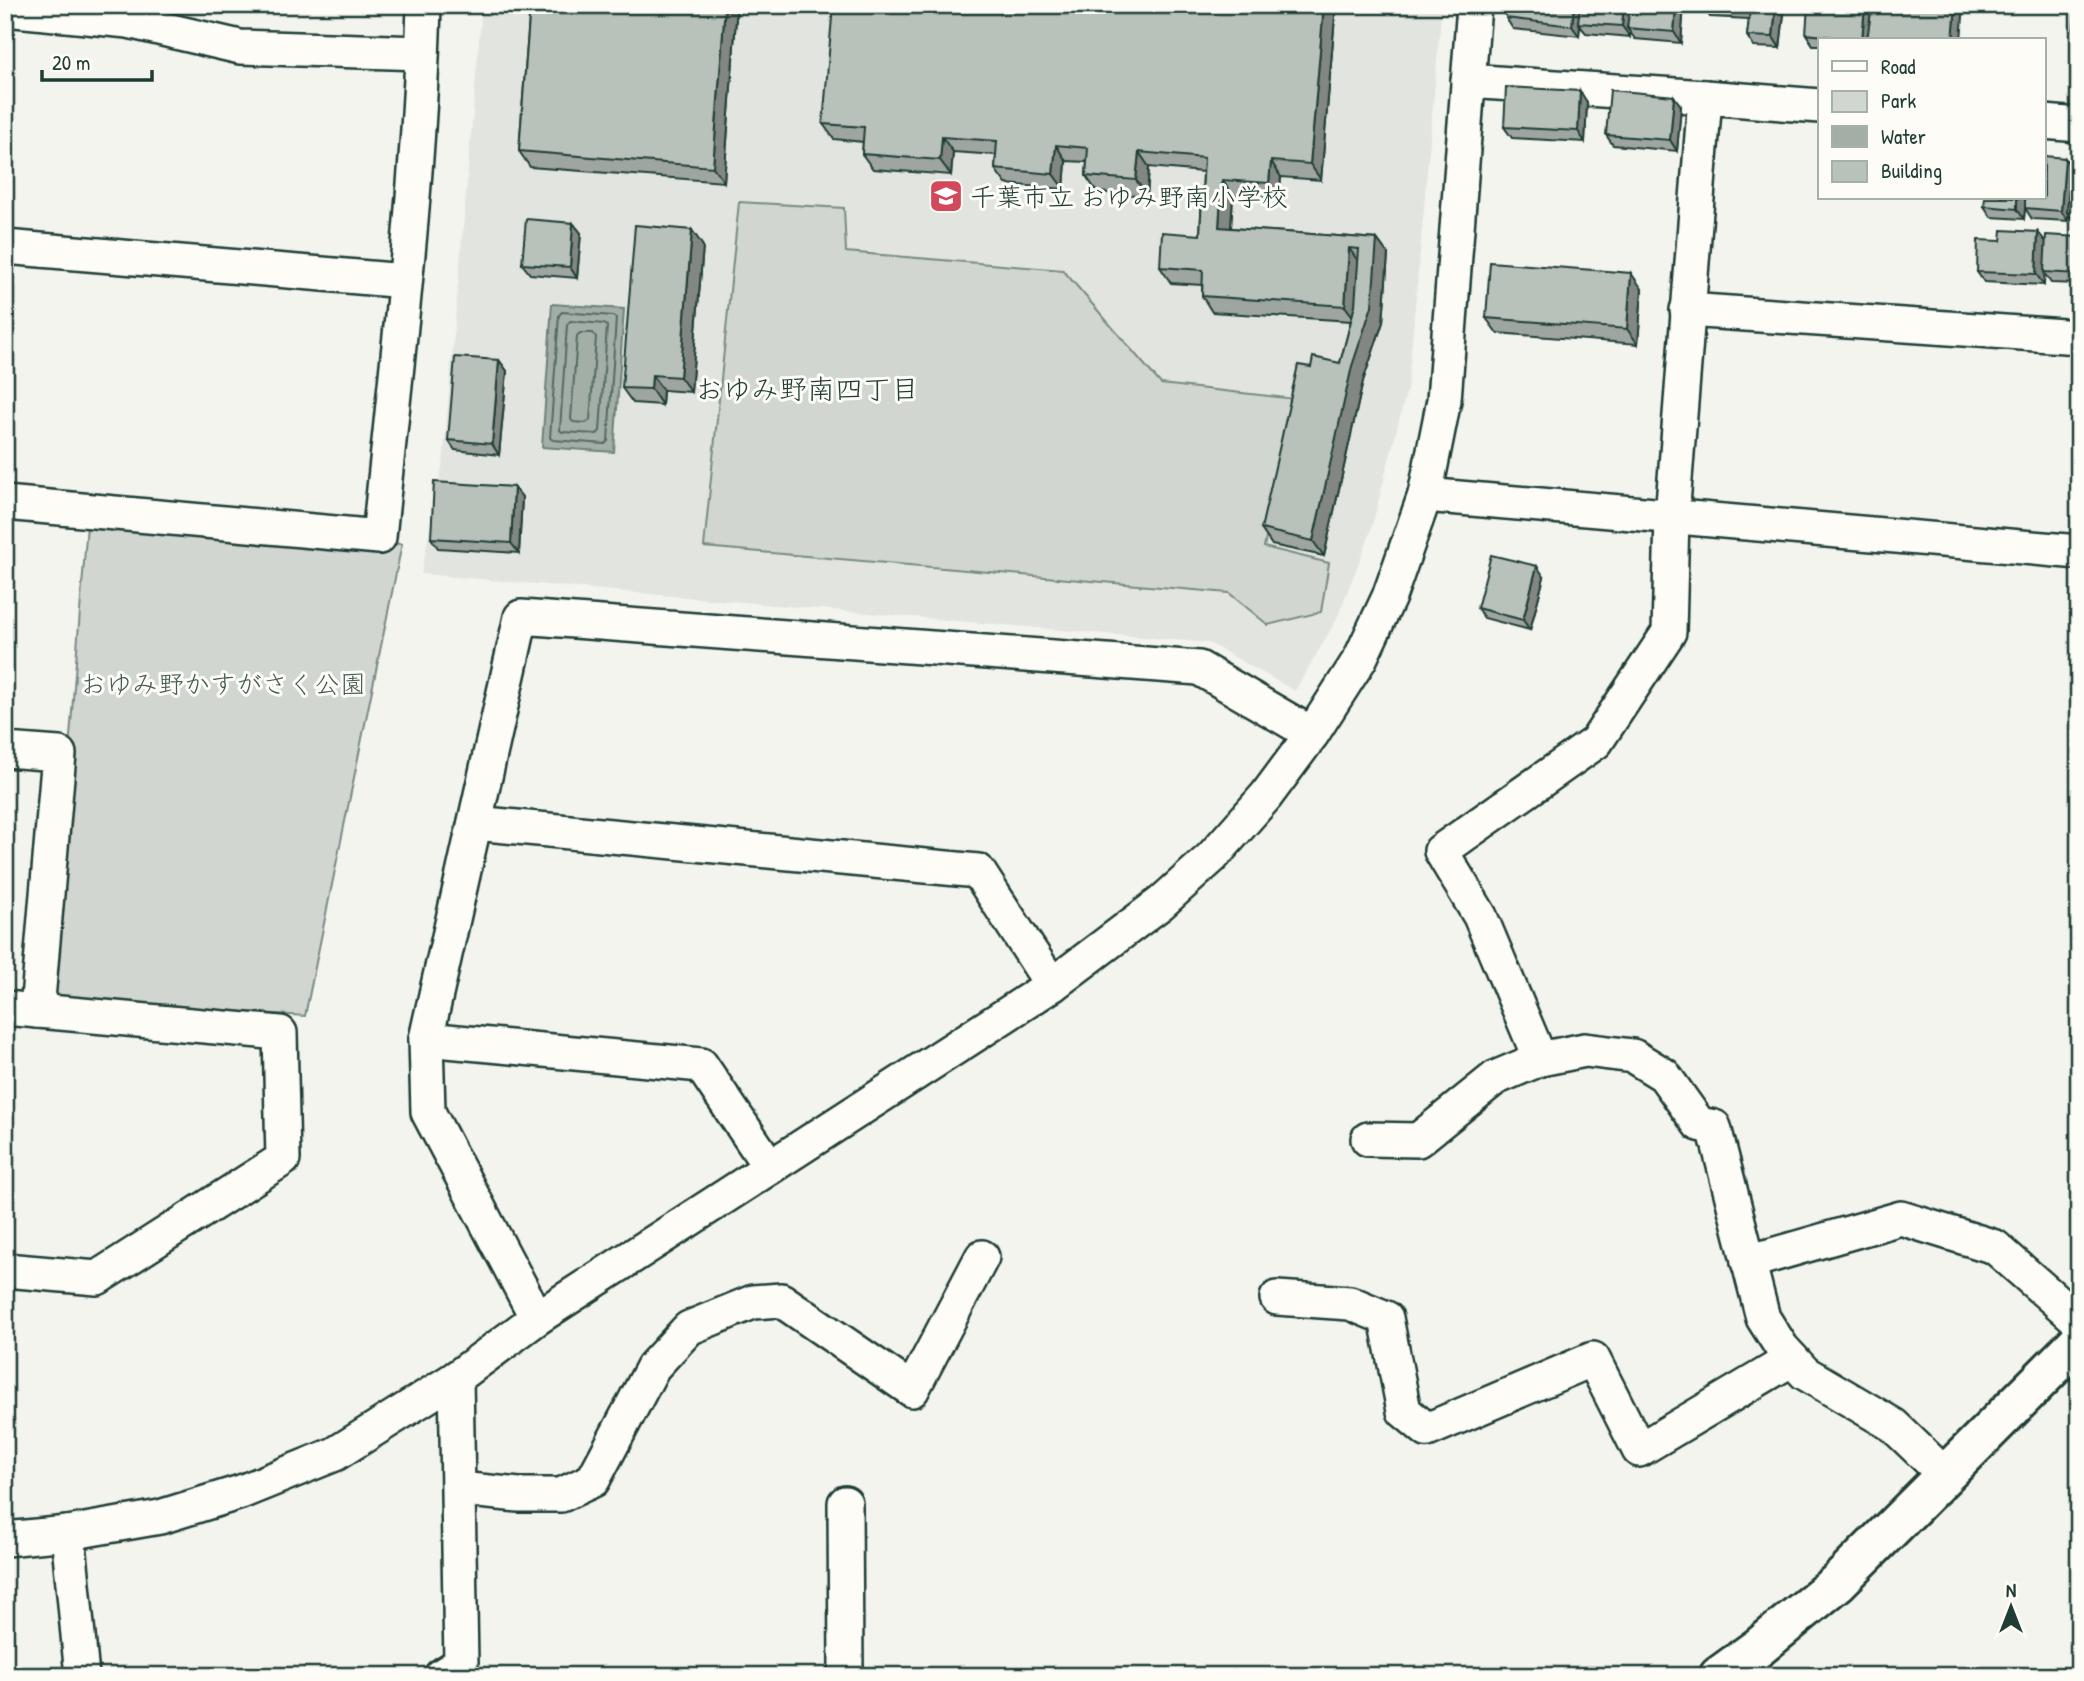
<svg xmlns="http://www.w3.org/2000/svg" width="2084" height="1681" font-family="'Patrick Hand','Klee One',sans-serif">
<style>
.built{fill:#e2e5df}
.green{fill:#d1d6d1;stroke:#788a82;stroke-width:2}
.water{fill:#a3aea7;stroke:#6e8179;stroke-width:2}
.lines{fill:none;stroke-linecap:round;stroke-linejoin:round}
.shore{stroke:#546a62;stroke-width:2}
.stream{stroke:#6e8179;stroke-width:10}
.street-casing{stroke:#1f3d34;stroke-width:38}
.secondary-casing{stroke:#1f3d34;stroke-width:44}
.street{stroke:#fdfcf7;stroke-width:33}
.secondary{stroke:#fdfcf7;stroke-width:38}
.wall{fill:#9fa6a1;stroke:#1f3d34;stroke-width:2}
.shaded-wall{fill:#828783;stroke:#1f3d34;stroke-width:2}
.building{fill:#b9c1bb;stroke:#1f3d34;stroke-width:2}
.labels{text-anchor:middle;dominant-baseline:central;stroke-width:6;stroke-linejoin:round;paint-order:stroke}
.poi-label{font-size:26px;fill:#1f3d34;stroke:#fdfcf7;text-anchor:start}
.park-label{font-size:26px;fill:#435c53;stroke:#fdfcf7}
.neighbourhood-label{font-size:28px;fill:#1f3d34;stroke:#fdfcf7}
</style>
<rect width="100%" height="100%" fill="#f4f4ef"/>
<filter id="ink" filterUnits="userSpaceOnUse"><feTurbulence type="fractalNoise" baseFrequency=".0143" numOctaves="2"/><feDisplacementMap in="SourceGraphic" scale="14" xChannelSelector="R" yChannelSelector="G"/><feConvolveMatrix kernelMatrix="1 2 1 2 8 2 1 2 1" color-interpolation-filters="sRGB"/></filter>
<g filter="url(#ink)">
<polygon class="built" points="482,5 1442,5 1408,386 1370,534 1336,621 1295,691 1209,643 421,574 443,461"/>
<g class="green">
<polygon points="739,202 844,208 846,252 1063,270 1161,384 1296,399 1264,547 1329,563 1321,612 1268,625 1229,593 704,547"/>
<polygon points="87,524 402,544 305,1016 49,999"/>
</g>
<polygon class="water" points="552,304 624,309 614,452 542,447"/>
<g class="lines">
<g class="shore">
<polygon points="562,312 613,316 616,318 608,441 605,444 553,440 550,438 559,315"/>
<polygon points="570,321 604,324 607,326 600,431 597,434 562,432 560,430 567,325"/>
<polygon points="580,333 593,333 596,337 590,420 586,423 573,422 571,419 577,336"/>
</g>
<polyline class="stream" points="2069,1676 2079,1667"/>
<g class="street-casing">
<g id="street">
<polyline points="5,9 128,21 240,47 422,53"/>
<polyline points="1705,97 1820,106"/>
<polyline points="2044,122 2079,125"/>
<polyline points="5,247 405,281"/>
<polyline points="1687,310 2079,337"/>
<polyline points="1425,495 2079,552"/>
<path d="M5,503L379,537C397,361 419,183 424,5"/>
<polyline points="5,750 59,754 37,1011"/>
<polyline points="475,823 978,871 1052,985"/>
<polyline points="5,1008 280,1033 283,1159 97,1278 5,1270"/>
<polyline points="426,1039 701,1065 770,1167"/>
<polyline points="1540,1059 1585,1050 1633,1056 1664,1075 1699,1124 1714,1127 1763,1318 1782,1348 1805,1373 1893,1425 1944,1474"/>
<polyline points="1368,1139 1418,1140 1495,1078 1540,1059 1480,916 1441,851 1596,742 1669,632 1672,517 1705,97 1468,81"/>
<polyline points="1748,1262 1901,1218 1995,1247 2079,1321"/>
<polyline points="1277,1298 1350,1303 1386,1318 1404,1411 1427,1430 1593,1359 1639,1450 1792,1359"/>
<polyline points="537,1318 428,1112 426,1039 521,617 1199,668 1312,734"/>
<polyline points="459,1489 519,1495 561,1495 593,1480 653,1367 689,1328 753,1302 781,1300 912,1390 982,1257"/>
<polyline points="68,1533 82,1676"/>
<polyline points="5,1539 68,1533 160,1517 241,1492 335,1454 456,1378 537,1318 1052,985 1161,903 1212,857 1266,796 1312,734 1360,659 1389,597 1425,495 1444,400 1474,5"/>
<polyline points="441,1676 461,1663 456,1378"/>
<polyline points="843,1676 846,1670 845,1503"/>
</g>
</g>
<g class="secondary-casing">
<polyline id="secondary" points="1719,1676 1759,1647 1838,1582 2079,1341"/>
</g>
<use href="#street" class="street"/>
<use href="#secondary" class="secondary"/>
</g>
<g class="wall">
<polygon points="530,5 737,5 724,182 530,167 519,151"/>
<polygon points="1336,5 1321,180 1281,177 1279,199 1233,195 1231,228 1377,239 1388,254 1383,322 1363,381 1324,556 1272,545 1261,529 1311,367 1340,363 1351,321 1212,312 1202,296 1202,285 1171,283 1160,267 1200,235 1203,172 1149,167 1147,196 1097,192 1086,176 1087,162 1066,161 1064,189 1006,184 995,169 996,155 953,152 951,175 873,169 862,154 863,142 834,139 823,124"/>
<polygon points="1507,5 1684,5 1681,43 1635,39 1630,32 1630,37 1586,33 1580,26 1579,36 1513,29 1506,18"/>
<polygon points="1703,5 1785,5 1780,48 1754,47 1747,36 1749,19 1710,17"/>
<polygon points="2079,5 2079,48 2073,39"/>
<polygon points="1806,34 1961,40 1820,40 1820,45 1813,45"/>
<polygon points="1587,102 1585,142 1512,138 1504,127"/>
<polygon points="1681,106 1677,151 1613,145 1606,135"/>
<polygon points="2065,158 2071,167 2079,158 2079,223 2074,222 2068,214 2068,221 2032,219 2025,208 2024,219 1991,217 1984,206"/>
<polygon points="573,223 581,233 577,278 530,274 522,264"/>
<polygon points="2079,237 2079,284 2051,283 2044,273 2044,285 1984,282 1977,272 2046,242"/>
<polygon points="703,246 691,392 663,390 662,405 633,403 622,388"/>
<polygon points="1642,289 1638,344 1497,333 1486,318"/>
<polygon points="499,360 507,371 499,455 455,450 448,440"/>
<polygon points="514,487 522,497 519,553 438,548 431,538"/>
<polygon points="1544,577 1530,630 1484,618 1477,608"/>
</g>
<g class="shaded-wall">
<polygon points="725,5 737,5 724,182 713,167"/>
<polygon points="1324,5 1336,5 1321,180 1310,164"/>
<polygon points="1574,5 1583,5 1578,23 1580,25 1579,36 1572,26"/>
<polygon points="1624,5 1632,5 1627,28 1630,32 1630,37 1622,26"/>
<polygon points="1676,5 1684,5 1681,43 1674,32"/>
<polygon points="1776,5 1785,5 1780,48 1773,37"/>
<polygon points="1865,5 1872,5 1870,40 1862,40"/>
<polygon points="1956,5 1964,5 1961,40 1953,40"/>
<polygon points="1580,91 1587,102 1585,142 1578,131"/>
<polygon points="1674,96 1681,106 1677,151 1670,140"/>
<polygon points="942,137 953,152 951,175 940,160"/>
<polygon points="1056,145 1066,161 1064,189 1053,174"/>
<polygon points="1139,152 1149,167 1147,196 1136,180"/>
<polygon points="2065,158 2072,168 2067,212 2068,214 2068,221 2061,211"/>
<polygon points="1271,161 1281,177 1279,199 1269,183"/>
<polygon points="1222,180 1233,195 1230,243 1219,227"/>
<polygon points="2017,198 2026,198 2024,219 2017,209"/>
<polygon points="573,223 581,233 577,278 570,267"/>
<polygon points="692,230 703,246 691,392 680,377"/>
<polygon points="2038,232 2046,242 2044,285 2036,274"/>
<polygon points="1377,239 1388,254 1383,322 1363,381 1324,556 1313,541"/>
<polygon points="1349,248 1360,264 1356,321 1345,306"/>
<polygon points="1631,273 1642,289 1638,344 1627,329"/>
<polygon points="499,360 507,371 499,455 492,444"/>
<polygon points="652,375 663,390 662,405 651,389"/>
<polygon points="514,487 522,497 519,553 511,543"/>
<polygon points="1537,566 1544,577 1530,630 1523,620"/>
</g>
<g class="building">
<polygon points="530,5 725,5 713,167 519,151"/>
<polygon points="833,5 1324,5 1310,164 1271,161 1269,183 1222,180 1219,227 1377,239 1372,306 1352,366 1313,541 1261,529 1298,365 1311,367 1313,357 1340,363 1355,305 1359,249 1349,248 1345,306 1202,296 1203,270 1160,267 1162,232 1200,235 1204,158 1139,152 1136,180 1086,176 1088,148 1056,145 1053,174 995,169 997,141 942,137 940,160 862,154 864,127 823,124"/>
<polygon points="1507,5 1574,5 1572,26 1506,18"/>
<polygon points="1580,5 1624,5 1622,26 1578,23"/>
<polygon points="1630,5 1676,5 1674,32 1627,28"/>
<polygon points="1703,5 1776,5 1773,37 1747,36 1750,9 1703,7"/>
<polygon points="1808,5 1865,5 1862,40 1806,34"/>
<polygon points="1872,5 1956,5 1953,40 1867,40"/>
<polygon points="2075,5 2079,5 2079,40 2073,39"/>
<polygon points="1506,87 1580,91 1578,131 1504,127"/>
<polygon points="1610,90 1674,96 1670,140 1606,135"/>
<polygon points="2044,156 2065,158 2061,211 2025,208 2025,198 2044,198"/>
<polygon points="2072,158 2079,158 2079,213 2067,212"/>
<polygon points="1985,198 2017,198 2017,209 1984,206"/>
<polygon points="526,219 573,223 570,267 522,264"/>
<polygon points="635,225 692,230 680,377 652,375 651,389 622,388"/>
<polygon points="2002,230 2038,232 2036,274 1977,272 1978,240 2001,241"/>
<polygon points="2046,235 2079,237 2079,274 2044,272"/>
<polygon points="1490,262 1631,273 1627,329 1486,318"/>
<polygon points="455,357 499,360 492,444 448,440"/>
<polygon points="434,482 514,487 511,543 431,538"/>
<polygon points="1491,555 1537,566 1523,620 1477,608"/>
</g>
</g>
<defs>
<g id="school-square" transform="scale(1.75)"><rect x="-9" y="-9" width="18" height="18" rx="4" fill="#d1495b" stroke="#fdfcf7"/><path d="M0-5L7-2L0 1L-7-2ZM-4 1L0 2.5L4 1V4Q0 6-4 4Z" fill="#fff"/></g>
</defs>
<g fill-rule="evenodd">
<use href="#school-square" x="946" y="196"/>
</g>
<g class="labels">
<g class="poi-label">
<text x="970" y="196">千葉市立 おゆみ野南小学校</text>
</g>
<g class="park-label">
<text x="223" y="683">おゆみ野かすがさく公園</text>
</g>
<g class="neighbourhood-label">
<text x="807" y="389">おゆみ野南四丁目</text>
</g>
</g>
<rect width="2084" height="1681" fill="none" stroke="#fdfcf7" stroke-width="28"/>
<rect x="14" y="14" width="2056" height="1653" fill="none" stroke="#1f3d34" stroke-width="2.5" filter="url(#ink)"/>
<rect x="1818" y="38" width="228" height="161" fill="#fdfcf7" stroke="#a4b0a9" stroke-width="2"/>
<rect x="1832" y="61" width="35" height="10" fill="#fdfcf7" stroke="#a4b0a9" stroke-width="2"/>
<text x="1881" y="74" font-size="21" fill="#1f3d34">Road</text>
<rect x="1832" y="91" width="35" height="21" fill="#d1d6d1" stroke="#a4b0a9" stroke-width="2"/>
<text x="1881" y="108" font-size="21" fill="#1f3d34">Park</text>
<rect x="1832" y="126" width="35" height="21" fill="#a3aea7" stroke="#a4b0a9" stroke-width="2"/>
<text x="1881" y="144" font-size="21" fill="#1f3d34">Water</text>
<rect x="1832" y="161" width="35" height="21" fill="#b9c1bb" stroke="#a4b0a9" stroke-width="2"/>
<text x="1881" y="178" font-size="21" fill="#1f3d34">Building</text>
<g transform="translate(2011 1607)" stroke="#fdfcf7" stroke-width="5" paint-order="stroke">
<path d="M0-5L12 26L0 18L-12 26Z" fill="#1f3d34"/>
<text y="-10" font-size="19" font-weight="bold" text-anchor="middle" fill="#1f3d34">N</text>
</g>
<path d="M42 70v10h110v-10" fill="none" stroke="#1f3d34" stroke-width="3.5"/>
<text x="52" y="70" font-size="21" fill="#1f3d34" stroke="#fdfcf7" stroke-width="5" paint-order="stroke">20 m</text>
</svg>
